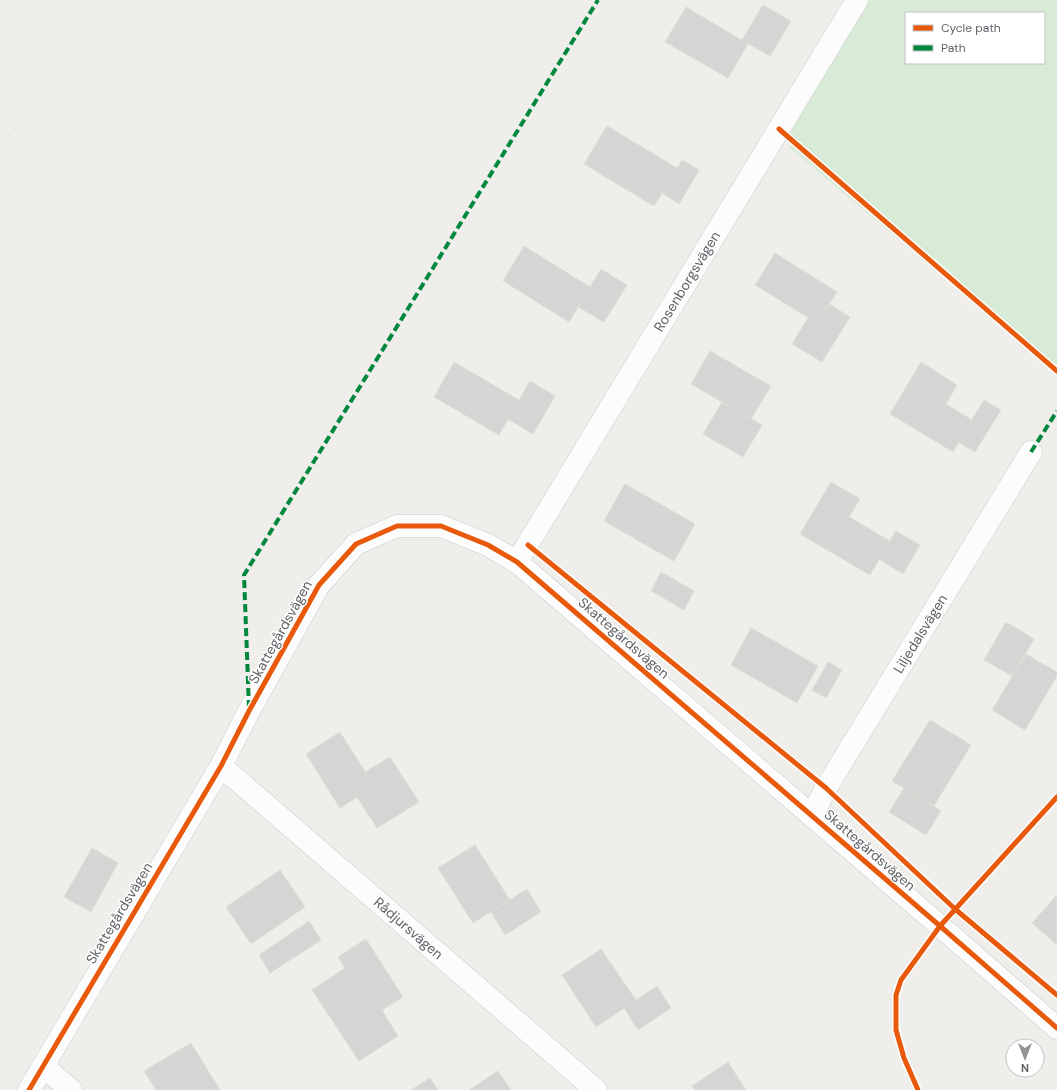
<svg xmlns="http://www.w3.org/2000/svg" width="1057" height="1090" font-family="'DM Sans',sans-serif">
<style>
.green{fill:#d8ebd6;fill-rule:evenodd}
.building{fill:#d6d5d3;stroke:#deddd9}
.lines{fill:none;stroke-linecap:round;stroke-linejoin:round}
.minor-casing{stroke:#cbcccc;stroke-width:23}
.minor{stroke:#fdfcfc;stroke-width:22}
.rail{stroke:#e4e4e4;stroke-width:3;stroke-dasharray:1 5;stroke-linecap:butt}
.quiet{stroke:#00873e;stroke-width:4;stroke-dasharray:8 4;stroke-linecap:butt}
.cycleway-casing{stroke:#fff;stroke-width:8}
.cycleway{stroke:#e8590c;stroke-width:5}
.labels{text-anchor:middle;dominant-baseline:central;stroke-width:3;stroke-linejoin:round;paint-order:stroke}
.street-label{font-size:14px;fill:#5f6368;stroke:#fff}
</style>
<rect width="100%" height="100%" fill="#efeeea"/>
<path class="green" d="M870,0H1057V373L789,147L793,122ZM906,13H1044V63H906Z"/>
<g class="building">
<polygon points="763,5 791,21 770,56 742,40"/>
<polygon points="686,7 748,44 728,78 665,42"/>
<polygon points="607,126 677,168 654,206 584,164"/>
<polygon points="682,160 699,170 679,204 662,193"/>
<polygon points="524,246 590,287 569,322 503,281"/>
<polygon points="775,253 837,292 817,323 755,285"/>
<polygon points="601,269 627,285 604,322 578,307"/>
<polygon points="829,304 850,317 822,362 792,344 808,318 817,323"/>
<polygon points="710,351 771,386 751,419 691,384"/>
<polygon points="454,362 519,400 499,435 434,397"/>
<polygon points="921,362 957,385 946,404 972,420 953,452 890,414"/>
<polygon points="530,381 555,396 533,434 508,419"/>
<polygon points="984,400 1001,410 975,452 958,442"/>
<polygon points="722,402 762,425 743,457 703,434"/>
<polygon points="831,482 860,499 849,517 890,541 870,575 800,534"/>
<polygon points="625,484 695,524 674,561 604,521"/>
<polygon points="896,531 920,545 903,574 879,559"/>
<polygon points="661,572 694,591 684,610 651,591"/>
<polygon points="1006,622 1034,639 1012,676 984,660"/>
<polygon points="751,628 818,666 797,703 731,665"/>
<polygon points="1026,654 1057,672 1057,676 1025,730 992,710"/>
<polygon points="828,662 842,670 826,698 812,690"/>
<polygon points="930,720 971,745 934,806 892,781"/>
<polygon points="340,732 374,786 340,808 306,754"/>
<polygon points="390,757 419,802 377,828 357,797 374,786 365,772"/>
<polygon points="904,788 941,811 926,835 889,812"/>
<polygon points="475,845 510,900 473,923 438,868"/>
<polygon points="92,848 118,863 91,912 64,897"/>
<polygon points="280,870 305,907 251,944 226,907"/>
<polygon points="527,889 541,912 505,935 491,912"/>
<polygon points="1057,895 1057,945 1032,923"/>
<polygon points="309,921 321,940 270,973 259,955"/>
<polygon points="366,939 403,997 382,1010 398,1036 359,1061 312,990 345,968 338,957"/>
<polygon points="601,949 636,1000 596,1027 562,975"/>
<polygon points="657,986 671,1008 638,1030 624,1008"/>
<polygon points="191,1043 220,1090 156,1090 144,1071"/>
<polygon points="728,1062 746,1090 695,1090 692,1086"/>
<polygon points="498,1071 511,1090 469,1090"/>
<polygon points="430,1078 438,1090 411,1090"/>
</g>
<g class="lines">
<g class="minor-casing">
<g id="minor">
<path id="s1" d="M517,562L857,0"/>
<path id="s2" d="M221,766L596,1090"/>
<path id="s3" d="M812,816L826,788L1031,452"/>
<polyline points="43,1066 71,1090"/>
<polyline points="29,1090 221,766 249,711 319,585 356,544 397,526 441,526 488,545 517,562 940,926 1057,1028"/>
</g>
</g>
<use href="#minor" class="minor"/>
<polyline class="rail" points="0,149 112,0"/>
<g class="quiet">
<polyline points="1031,452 1057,411"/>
<polyline points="249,708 244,575 598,0"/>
</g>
<g class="cycleway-casing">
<g id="cycleway">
<polyline points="779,129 1057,371"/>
<polyline points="528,545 826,788 955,909 1057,995"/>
<polyline points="29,1090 221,766 249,711 319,585 356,544 397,526 441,526 488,545 517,562 940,926 1057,1028"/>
<polyline points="918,1090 904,1058 896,1030 896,995 901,980 940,926 1057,797"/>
</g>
</g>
<use href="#cycleway" class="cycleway"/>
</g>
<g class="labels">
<g class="street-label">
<text stroke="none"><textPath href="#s1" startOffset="328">Rosenborgsvägen</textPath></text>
<text transform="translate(280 632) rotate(-61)">Skattegårdsvägen</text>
<text stroke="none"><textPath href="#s3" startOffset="212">Liljedalsvägen</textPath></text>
<text transform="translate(624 638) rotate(41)">Skattegårdsvägen</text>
<text transform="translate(870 850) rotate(41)">Skattegårdsvägen</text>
<text transform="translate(119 913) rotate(-59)">Skattegårdsvägen</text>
<text stroke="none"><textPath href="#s2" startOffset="248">Rådjursvägen</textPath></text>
</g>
</g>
<rect x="905" y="12" width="140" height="52" fill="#ffffff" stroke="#bfc1c3"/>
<rect x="913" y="25" width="20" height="6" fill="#e8590c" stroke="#bfc1c3"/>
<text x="941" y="32" font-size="12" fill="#5f6368">Cycle path</text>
<rect x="913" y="45" width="20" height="6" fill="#00873e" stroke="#bfc1c3"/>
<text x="941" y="52" font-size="12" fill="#5f6368">Path</text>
<g transform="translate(1025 1058) rotate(180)"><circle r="19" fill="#ffffff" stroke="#bfc1c3"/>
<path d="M0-3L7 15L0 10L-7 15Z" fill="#919496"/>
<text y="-6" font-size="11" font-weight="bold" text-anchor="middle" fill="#5f6368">N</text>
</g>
</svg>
